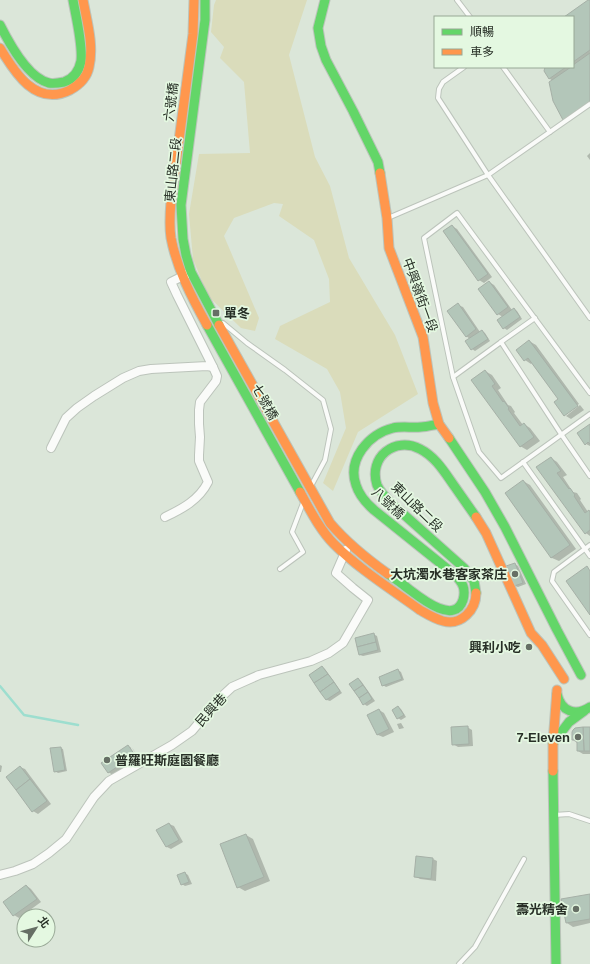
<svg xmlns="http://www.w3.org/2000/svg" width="590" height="964" font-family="Helvetica,'Noto Sans TC',sans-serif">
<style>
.green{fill:#dadcbb}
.shadow{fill:#0003}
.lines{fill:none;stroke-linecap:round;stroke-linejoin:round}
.stream{stroke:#9ddecf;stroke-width:2.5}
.building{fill:#b3c6b9;stroke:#a6b0a7}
.lane-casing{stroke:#bcc4bb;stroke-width:6}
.street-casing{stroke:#bcc4bb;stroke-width:10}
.fast-casing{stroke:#bcc4bb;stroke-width:11}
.slow-casing{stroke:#bcc4bb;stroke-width:11}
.lane{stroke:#fafbf9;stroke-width:4}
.street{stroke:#fafbf9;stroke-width:8}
.fast{stroke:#63d668;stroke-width:9}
.slow{stroke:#ff974d;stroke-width:9}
.poi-dot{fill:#666f65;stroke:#e4f8e1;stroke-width:1.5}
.labels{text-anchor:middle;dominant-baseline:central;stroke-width:3.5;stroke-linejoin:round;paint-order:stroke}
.street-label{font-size:13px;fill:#272f26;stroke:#e4f8e1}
.poi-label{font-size:13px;font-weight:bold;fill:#272f26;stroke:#e4f8e1;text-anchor:end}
</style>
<rect width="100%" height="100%" fill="#dbe6d9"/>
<polygon class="green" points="216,0 307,0 289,55 315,157 330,186 349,258 395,335 418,394 358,432 333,491 323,483 346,428 340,392 327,369 275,339 280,326 330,302 329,279 314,240 279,216 283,204 274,203 234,218 224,236 259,318 255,331 241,328 208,296 193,259 189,214 199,154 250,153 244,82 220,58 224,47 211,32 214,5"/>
<g class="shadow">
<polygon points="590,0 590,106 569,122 564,119 553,81 550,79 545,71 546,67 573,67 573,17 566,17"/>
<polygon points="590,153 590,160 587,156"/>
<polygon points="452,226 457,229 492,277 484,283 479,280 444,232"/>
<polygon points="489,282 494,285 512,310 514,309 517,311 522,319 507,330 504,328 503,317 498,314"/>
<polygon points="458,305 463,307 480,332 482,331 485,333 490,341 475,351 472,349 466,341 470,339 466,336"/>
<polygon points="529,341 536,345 579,404 565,413 565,416 564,415 559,399 532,363 531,364 525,360"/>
<polygon points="485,371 492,375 501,388 498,390 508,405 511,406 515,412 514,413 523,425 524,424 530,428 540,441 527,450 520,446 472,380"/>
<polygon points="580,405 584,410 571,419 566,416"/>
<polygon points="590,425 590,446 586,444"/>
<polygon points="551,458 557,462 567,475 563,477 573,492 577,493 581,499 580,500 588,512 589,511 590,512 590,536 586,533 538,467"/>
<polygon points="523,481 530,485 576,549 559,561 552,558 506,494"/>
<polygon points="515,564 518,566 526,584 518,587 515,586"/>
<polygon points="373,634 377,636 381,652 363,656 360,655"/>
<polygon points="322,667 325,669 342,693 330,701 327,700 310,675"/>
<polygon points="398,670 401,672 404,680 386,687 383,685"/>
<polygon points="358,679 361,681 375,701 367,706 364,704 350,684"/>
<polygon points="398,707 401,709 406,717 401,720 398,718"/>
<polygon points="379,710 384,713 394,732 383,737 378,735 368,715"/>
<polygon points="401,723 404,728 400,729 399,729 397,724"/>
<polygon points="467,727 472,730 473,746 458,747 453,744"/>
<polygon points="590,728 590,754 583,754 578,751 577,743 573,740"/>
<polygon points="128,746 133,749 139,758 132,748 130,748 137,759 113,775 108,772"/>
<polygon points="60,748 63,749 67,771 58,773 55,771"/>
<polygon points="0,765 2,766 1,772 0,772"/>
<polygon points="20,767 25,769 51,804 38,814 33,811"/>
<polygon points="169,824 174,826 183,842 171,849 167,847"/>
<polygon points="246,835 253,839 270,881 245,891 238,887"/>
<polygon points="433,859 437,861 436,881 420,879 415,876"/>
<polygon points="185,873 188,875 192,884 185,886 182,884"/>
<polygon points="27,886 31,889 41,902 19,918 14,915"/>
<polygon points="590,895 590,923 573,927 567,923"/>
</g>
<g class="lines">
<polyline class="stream" points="0,686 24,715 78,725"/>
</g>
<g class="building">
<polygon points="588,0 590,0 590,50 573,62 573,17 564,17"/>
<polygon points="590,53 590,101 563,120 553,101 549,82 571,67 573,67 573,65"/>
<polygon points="545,67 566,67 549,79 544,71"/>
<polygon points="452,225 488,274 478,281 443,231"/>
<polygon points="489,281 508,307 497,315 478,289"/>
<polygon points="458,303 476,329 466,337 447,311"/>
<polygon points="514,308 520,317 503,329 497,320"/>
<polygon points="482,330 488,339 471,350 465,341"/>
<polygon points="529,340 578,406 564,416 554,402 558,399 528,358 524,361 516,350"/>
<polygon points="485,370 495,384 492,386 503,402 504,401 509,408 508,409 520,426 524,423 534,437 520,447 471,380"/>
<polygon points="590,424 590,444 588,442 585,445 577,433"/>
<polygon points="551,457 561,471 557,473 569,489 570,488 575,495 574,496 585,513 589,510 590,512 590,530 585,534 536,467"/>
<polygon points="523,480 570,545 551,558 505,493"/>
<polygon points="515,563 523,583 514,586 506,566"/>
<polygon points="587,566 590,571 590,615 566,581"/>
<polygon points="374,633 376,642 357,647 355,638"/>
<polygon points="376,642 378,650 359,655 357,647"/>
<polygon points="322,666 328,674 314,683 309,675"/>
<polygon points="398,669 402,679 382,686 379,677"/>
<polygon points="328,674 334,682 320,692 314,683"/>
<polygon points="358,678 363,685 354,691 349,684"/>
<polygon points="334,682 340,691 326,700 320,692"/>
<polygon points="363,685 368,692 359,698 354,691"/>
<polygon points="368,692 372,699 363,705 359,698"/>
<polygon points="398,706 404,715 397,719 392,710"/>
<polygon points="379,709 389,729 377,735 367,715"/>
<polygon points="468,726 469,744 452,745 451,727"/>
<polygon points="583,727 590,727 590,751 584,751"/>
<polygon points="583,727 584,751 577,751 577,740 572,740 572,732 573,730 575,728"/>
<polygon points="128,745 135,755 108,773 101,763"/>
<polygon points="61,747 65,770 54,772 50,748"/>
<polygon points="20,766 30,779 16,790 6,777"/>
<polygon points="30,779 47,801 32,812 16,790"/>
<polygon points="169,823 179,840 166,847 156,830"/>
<polygon points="246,834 264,877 237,888 220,844"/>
<polygon points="416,856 433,858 431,879 414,877"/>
<polygon points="185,872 189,882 181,885 177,875"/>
<polygon points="26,885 37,899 13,916 3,902"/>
<polygon points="590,894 590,919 566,923 561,899"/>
</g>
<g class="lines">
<g class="lane-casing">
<g id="lane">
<polyline points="457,0 470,17"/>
<polyline points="464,67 443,82 439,89 438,98 488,175 590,318"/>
<polyline points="503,67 550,132"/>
<polyline points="388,218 488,175 590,104"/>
<polyline points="223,323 247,343 285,370 323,400 331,429 325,460 311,486"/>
<polyline points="501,342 535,318"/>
<polyline points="453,377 501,342 561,434 590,476"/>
<polyline points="590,393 457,213 424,238 453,377 479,452 501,478 590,414"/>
<polyline points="523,462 590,556"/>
<polyline points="590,545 554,572 552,581 590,635"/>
<polyline points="280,569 303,552 292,532 303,503"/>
<polyline points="554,815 569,814 590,821"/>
<polyline points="459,964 475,947 524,859"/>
</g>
</g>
<g class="street-casing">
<g id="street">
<polyline points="51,448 66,418 77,408 94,396 123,378 139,371 151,369 207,366 213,367 177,295 171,282 187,274"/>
<path d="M165,517C182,509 199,500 208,482L199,461V455L200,437L199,424V410L200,402L216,381L217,376L213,367"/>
<polyline points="0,875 15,871 33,864 49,853 66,839 94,797 109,781 172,745 192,731 219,699 232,687 259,675 311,661 329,653 343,643 368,600 353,588 336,573 346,550"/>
</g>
</g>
<g class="fast-casing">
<g id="fast">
<polyline points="205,0 205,20 181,205 183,239 186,255 191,272 219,325"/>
<polyline points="325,0 318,28 321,46 326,60 353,111 378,162 380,173"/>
<path d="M0,25C9,43 28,78 49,83C53,84 59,83 64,82C73,79 79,71 81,61C83,45 76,17 73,0"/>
<polyline points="207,325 300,492"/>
<polyline points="449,438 485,492 505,527 557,630 581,675"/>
<path d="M476,517C469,507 462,497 455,487C445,473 436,457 420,449C395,436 368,457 377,485C380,492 386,498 392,504L464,568L474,581L476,593"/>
<path d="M388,574C394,578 400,582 406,587C417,595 454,627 463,600C466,589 463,583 455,575L374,510C366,503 359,495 356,485C347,459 369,434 393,428C402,426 412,428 421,427C427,427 433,425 439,424"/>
<path d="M557,694C561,711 575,717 590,707"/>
<polyline points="553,743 569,722 584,711"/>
<polyline points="553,771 556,964"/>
</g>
</g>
<g class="slow-casing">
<g id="slow">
<path d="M194,0L193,34L171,201C170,213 169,226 171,238C177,269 192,298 207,325"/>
<path d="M0,48C15,73 36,107 70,90C79,85 87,77 89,67C94,45 87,22 83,0"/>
<polyline points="380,173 387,218 389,248 423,337 433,403 439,424 449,438"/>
<path d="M219,325L330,523C347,543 367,559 388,574"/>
<path d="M300,492C310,510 320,530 334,544C359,569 391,589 420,610C427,614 435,619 443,621C461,626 476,610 476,593"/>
<polyline points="476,517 486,533 531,633 542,645 564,679"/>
<polyline points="553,771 553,743 557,690"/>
</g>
</g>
<use href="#lane" class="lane"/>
<use href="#street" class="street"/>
<use href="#fast" class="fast"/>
<use href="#slow" class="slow"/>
</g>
<g class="poi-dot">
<rect x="212" y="309" width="8" height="8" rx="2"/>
<circle cx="515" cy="574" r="4"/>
<circle cx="529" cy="647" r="4"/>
<circle cx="578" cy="737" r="4"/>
<circle cx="107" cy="760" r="4"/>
<circle cx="576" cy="909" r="4"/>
</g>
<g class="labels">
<g class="street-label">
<text transform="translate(171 102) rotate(-83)">六號橋</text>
<text transform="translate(173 170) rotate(-84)">東山路二段</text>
<text transform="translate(420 295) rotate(70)">中興嶺街一段</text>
<text transform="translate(265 402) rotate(61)">七號橋</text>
<text transform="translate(388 503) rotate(43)">八號橋</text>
<text transform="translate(417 507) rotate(44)">東山路二段</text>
<text transform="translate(211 710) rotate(-48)">民興巷</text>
</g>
<g class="poi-label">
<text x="224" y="313" text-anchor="start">單冬</text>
<text x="507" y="574">大坑濁水巷客家茶庄</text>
<text x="521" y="647">興利小吃</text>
<text x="570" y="737">7-Eleven</text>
<text x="115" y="760" text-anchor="start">普羅旺斯庭園餐廳</text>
<text x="568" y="909">壽光精舍</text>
</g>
</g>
<rect x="434" y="16" width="140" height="52" fill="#e4f8e1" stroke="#98a896"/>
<rect x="442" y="29" width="20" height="6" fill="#63d668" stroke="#98a896"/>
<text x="470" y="36" font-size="12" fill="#272f26">順暢</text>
<rect x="442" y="49" width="20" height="6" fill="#ff974d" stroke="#98a896"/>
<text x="470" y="56" font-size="12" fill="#272f26">車多</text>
<g transform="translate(36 928) rotate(54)"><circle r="19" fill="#e4f8e1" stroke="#98a896"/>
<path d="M0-3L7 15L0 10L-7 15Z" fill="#666f65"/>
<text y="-6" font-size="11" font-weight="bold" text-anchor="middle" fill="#272f26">北</text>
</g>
</svg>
